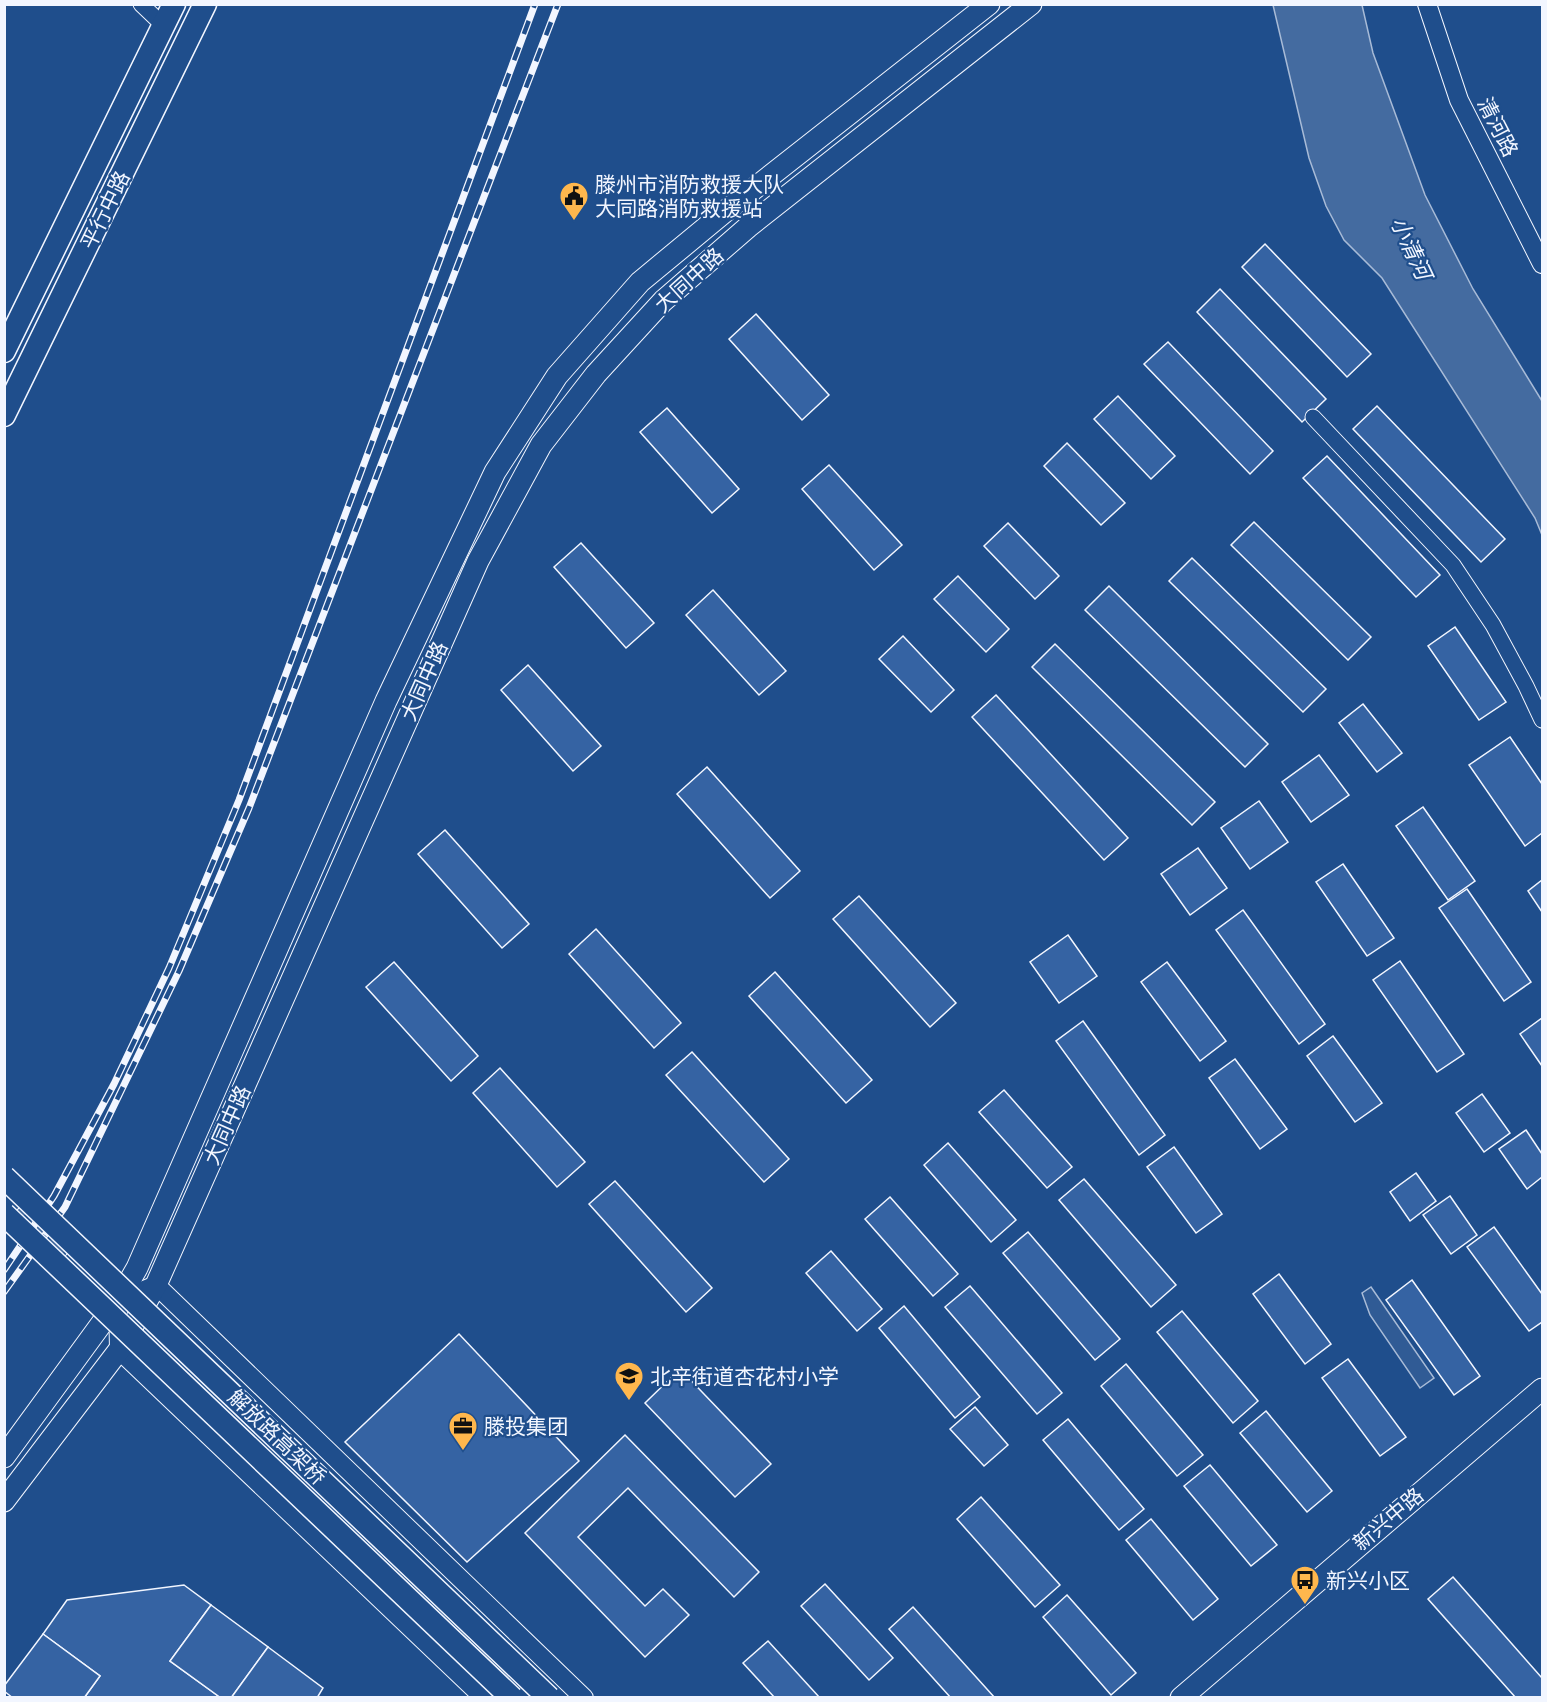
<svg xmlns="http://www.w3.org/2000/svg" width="1547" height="1702" font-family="'Zilla Slab','Noto Sans SC',serif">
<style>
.built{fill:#305b95;stroke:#a8bbd7;stroke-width:1.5}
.water{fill:#446ba0;stroke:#a8bbd7;stroke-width:1.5}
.building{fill:#3563a3;stroke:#f2f6ff;stroke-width:1.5}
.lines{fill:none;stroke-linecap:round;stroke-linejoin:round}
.tertiary-tunnel{stroke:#3f679d;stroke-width:18;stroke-dasharray:18 9;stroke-linecap:butt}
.minor-casing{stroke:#f2f6ff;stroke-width:17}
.tertiary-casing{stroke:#f2f6ff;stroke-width:20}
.secondary-casing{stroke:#f2f6ff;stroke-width:23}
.primary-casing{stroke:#f2f6ff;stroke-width:25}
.minor{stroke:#1f4e8c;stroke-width:15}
.tertiary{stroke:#1f4e8c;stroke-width:18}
.secondary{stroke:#1f4e8c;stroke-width:21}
.primary{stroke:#1f4e8c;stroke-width:22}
.rail-casing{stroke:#f2f6ff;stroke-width:7}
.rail{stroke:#1f4e8c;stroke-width:4.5;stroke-dasharray:14;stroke-linecap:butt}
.primary-bridge-casing{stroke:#f2f6ff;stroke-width:25;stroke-linecap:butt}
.primary-bridge{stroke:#1f4e8c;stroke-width:22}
.labels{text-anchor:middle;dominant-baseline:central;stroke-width:4.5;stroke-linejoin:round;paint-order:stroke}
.street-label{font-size:21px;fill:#f2f6ff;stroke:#1f4e8c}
.poi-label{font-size:21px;fill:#f2f6ff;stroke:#1f4e8c;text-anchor:start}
.water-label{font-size:22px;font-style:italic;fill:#f2f6ff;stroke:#1f4e8c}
</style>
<rect width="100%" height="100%" fill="#1f4e8c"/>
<polygon class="built" points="1371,1287 1434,1378 1420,1388 1370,1315 1362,1293"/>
<polygon class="water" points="1273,5 1362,5 1373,53 1425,195 1473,289 1542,401 1542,535 1535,518 1382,278 1344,240 1326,206 1309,158"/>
<g class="building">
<polygon points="1265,244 1371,354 1347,377 1242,267"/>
<polygon points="1220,289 1326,399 1302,422 1197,312"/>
<polygon points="756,314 829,395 802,420 729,339"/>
<polygon points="1168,342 1273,451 1250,474 1144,364"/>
<polygon points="1118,396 1175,456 1151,479 1094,419"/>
<polygon points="1377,406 1505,539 1481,562 1353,429"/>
<polygon points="667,408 739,489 712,513 640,432"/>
<polygon points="1067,443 1125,503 1101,525 1044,466"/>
<polygon points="1327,456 1440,575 1416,597 1303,478"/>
<polygon points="829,465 902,545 874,570 802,489"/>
<polygon points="1254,522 1371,637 1348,660 1231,545"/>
<polygon points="1008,523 1059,576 1035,599 984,546"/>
<polygon points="581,543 654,623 626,648 554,567"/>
<polygon points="1192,558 1326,689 1303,712 1169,581"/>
<polygon points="958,576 1009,629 986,652 934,599"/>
<polygon points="1109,586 1268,744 1245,767 1085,610"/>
<polygon points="713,590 786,671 759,695 686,615"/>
<polygon points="1455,627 1506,702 1479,720 1428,646"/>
<polygon points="903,636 954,690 931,712 879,659"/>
<polygon points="1055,644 1215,802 1192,825 1032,667"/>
<polygon points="528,665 601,746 573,771 501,690"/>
<polygon points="996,695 1128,838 1104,860 972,717"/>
<polygon points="1363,704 1402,753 1377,772 1339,723"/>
<polygon points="1510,737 1542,784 1542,833 1525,846 1469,765"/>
<polygon points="1319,755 1349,795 1311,822 1282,782"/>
<polygon points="707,767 800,871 770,898 677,794"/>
<polygon points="1259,801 1288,842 1250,869 1221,828"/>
<polygon points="1423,807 1475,881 1448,900 1396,826"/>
<polygon points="445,830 529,924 502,948 418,854"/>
<polygon points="1198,848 1227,888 1190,915 1161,874"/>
<polygon points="1343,864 1394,938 1367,956 1316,882"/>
<polygon points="1542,880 1542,912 1528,891"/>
<polygon points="1467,889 1531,982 1504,1001 1439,908"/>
<polygon points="859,896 956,1003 930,1027 833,919"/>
<polygon points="1243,910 1325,1024 1299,1044 1216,930"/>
<polygon points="596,929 681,1023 654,1048 569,954"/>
<polygon points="1068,935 1097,976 1059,1003 1030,962"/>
<polygon points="1400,961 1464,1054 1437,1072 1373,980"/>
<polygon points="394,962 478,1056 451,1081 366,987"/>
<polygon points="1167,962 1226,1041 1200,1061 1141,982"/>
<polygon points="775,972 872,1080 846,1103 749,996"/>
<polygon points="1542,1018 1542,1066 1520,1034"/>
<polygon points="1083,1021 1165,1135 1139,1155 1056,1041"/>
<polygon points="1333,1036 1382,1103 1355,1122 1307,1056"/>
<polygon points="692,1052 789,1159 764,1182 666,1075"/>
<polygon points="1235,1059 1287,1129 1260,1149 1209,1078"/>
<polygon points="500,1068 585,1162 557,1187 473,1093"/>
<polygon points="1004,1090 1072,1167 1047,1188 979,1112"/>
<polygon points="1482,1094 1510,1133 1484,1152 1456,1113"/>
<polygon points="1526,1130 1542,1154 1542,1177 1527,1189 1499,1149"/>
<polygon points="948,1143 1016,1220 991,1242 924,1165"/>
<polygon points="1174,1147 1222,1214 1196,1233 1147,1167"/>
<polygon points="1416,1173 1436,1201 1410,1221 1390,1192"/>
<polygon points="1084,1179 1176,1285 1151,1307 1059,1200"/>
<polygon points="615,1181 712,1288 686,1312 589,1204"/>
<polygon points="1450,1196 1477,1235 1451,1254 1423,1215"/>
<polygon points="890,1197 958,1274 933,1296 865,1219"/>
<polygon points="1494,1227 1542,1294 1542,1322 1529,1331 1467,1247"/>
<polygon points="1028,1232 1120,1339 1095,1360 1003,1253"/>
<polygon points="831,1251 882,1309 857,1331 806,1273"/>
<polygon points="1279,1274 1331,1344 1305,1364 1253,1294"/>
<polygon points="1412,1280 1480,1376 1454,1395 1386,1300"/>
<polygon points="970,1286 1062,1393 1037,1414 945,1307"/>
<polygon points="904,1306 980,1397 955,1418 879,1328"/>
<polygon points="1182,1311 1258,1401 1233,1423 1157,1332"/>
<polygon points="459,1334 579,1461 467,1562 345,1442"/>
<polygon points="1348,1359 1406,1437 1380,1456 1322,1378"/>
<polygon points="1126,1364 1203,1455 1177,1476 1101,1386"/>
<polygon points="680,1369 771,1464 735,1497 645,1403"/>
<polygon points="975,1407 1008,1445 984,1466 950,1429"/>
<polygon points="1266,1411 1332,1491 1307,1512 1240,1433"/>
<polygon points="1068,1419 1144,1509 1119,1530 1043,1440"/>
<polygon points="625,1435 759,1572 734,1597 628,1488 578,1537 645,1606 663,1589 689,1615 645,1657 525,1533"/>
<polygon points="1210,1465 1277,1545 1251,1566 1184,1486"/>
<polygon points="981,1497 1060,1585 1035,1607 957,1519"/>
<polygon points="1151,1519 1218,1599 1193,1620 1126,1540"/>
<polygon points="1453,1577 1542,1678 1542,1698 1516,1698 1428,1599"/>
<polygon points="825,1584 893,1658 869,1680 801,1606"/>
<polygon points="184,1585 211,1605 170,1661 221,1698 84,1698 100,1676 43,1634 67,1600"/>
<polygon points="1067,1595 1136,1673 1111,1695 1043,1617"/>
<polygon points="211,1605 268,1647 231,1698 221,1698 170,1661"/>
<polygon points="913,1607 995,1698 951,1698 889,1629"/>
<polygon points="43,1634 100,1676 84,1698 13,1698 4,1691 4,1686"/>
<polygon points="768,1641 820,1698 775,1698 743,1663"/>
<polygon points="268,1647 323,1688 317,1698 231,1698"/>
</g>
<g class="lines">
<polyline class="tertiary-tunnel" points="13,1201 74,1260"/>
<g class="minor-casing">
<g id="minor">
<polyline points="141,4 163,25"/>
<polyline points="1313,417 1453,565 1493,625 1526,686 1542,720"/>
</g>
</g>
<g class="tertiary-casing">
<g id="tertiary">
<polyline points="1427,4 1459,100 1542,264"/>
<polyline points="4,1198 13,1201"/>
<polyline points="74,1260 118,1301 119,1350 484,1698"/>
<polyline points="144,1290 156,1285 584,1698"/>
</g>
</g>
<g class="secondary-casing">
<g id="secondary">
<polyline points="4,1457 118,1301 137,1268 386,701 495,472 557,376 640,282 727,210 989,4"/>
<polyline points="4,1501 119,1350 156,1285 478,561 541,445 596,374 663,301 748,227 1031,4"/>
<polyline points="1181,1698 1542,1389"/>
</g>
</g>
<g class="primary-casing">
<g id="primary">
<polyline points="4,351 174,4"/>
<polyline points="4,415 205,4"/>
</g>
</g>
<use href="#minor" class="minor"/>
<use href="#tertiary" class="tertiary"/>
<use href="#secondary" class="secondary"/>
<use href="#primary" class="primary"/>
<g class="rail-casing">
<g id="rail">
<polyline points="4,1270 54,1196 114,1084 169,968 239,800 535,4"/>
<polyline points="4,1292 65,1207 179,971 249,808 558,4"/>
</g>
</g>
<use href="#rail" class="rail"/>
<g class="primary-bridge-casing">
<g id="primary-bridge">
<polyline points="4,1177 549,1698"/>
<polyline points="4,1214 512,1698"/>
</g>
</g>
<use href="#primary-bridge" class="primary-bridge"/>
</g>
<defs>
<g id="civic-pin" transform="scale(1.5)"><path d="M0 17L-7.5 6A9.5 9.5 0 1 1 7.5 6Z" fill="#ffb74d" stroke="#1f4e8c"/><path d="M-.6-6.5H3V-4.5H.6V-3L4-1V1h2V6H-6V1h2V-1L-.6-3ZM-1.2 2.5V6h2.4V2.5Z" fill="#111"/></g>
<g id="school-pin" transform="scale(1.5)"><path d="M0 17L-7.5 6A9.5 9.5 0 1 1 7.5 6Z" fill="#ffb74d" stroke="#1f4e8c"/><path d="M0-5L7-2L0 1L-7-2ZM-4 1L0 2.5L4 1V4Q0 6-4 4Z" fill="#111"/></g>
<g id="office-pin" transform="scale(1.5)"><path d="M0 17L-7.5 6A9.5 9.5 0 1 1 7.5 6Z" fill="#ffb74d" stroke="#1f4e8c"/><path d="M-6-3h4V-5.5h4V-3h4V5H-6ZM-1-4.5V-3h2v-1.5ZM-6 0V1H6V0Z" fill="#111"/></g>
<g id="bus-pin" transform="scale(1.5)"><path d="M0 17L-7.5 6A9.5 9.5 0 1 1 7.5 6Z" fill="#ffb74d" stroke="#1f4e8c"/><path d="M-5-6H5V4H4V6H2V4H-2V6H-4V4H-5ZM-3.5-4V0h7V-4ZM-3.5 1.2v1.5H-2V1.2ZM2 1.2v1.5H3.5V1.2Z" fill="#111"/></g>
</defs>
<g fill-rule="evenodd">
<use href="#civic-pin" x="574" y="196"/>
<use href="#school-pin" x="629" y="1376"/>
<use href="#office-pin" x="463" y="1426"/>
<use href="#bus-pin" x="1305" y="1580"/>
</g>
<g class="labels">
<g class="street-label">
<text transform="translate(1498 127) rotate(63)">清河路</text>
<text transform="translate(105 210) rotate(-64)">平行中路</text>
<text transform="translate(689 280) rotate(-42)">大同中路</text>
<text transform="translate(424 681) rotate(-66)">大同中路</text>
<text transform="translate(227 1125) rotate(-66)">大同中路</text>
<text transform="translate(277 1437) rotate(44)">解放路高架桥</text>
<text transform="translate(1388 1519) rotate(-40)">新兴中路</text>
</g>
<g class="poi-label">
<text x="595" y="184">滕州市消防救援大队<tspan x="595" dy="24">大同路消防救援站</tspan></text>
<text x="650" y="1376">北辛街道杏花村小学</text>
<text x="484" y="1426">滕投集团</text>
<text x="1326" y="1580">新兴小区</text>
</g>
<g class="water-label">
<text transform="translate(1411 248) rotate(65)">小清河</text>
</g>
</g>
<rect width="1547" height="1702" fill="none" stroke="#f2f6ff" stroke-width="12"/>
</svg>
